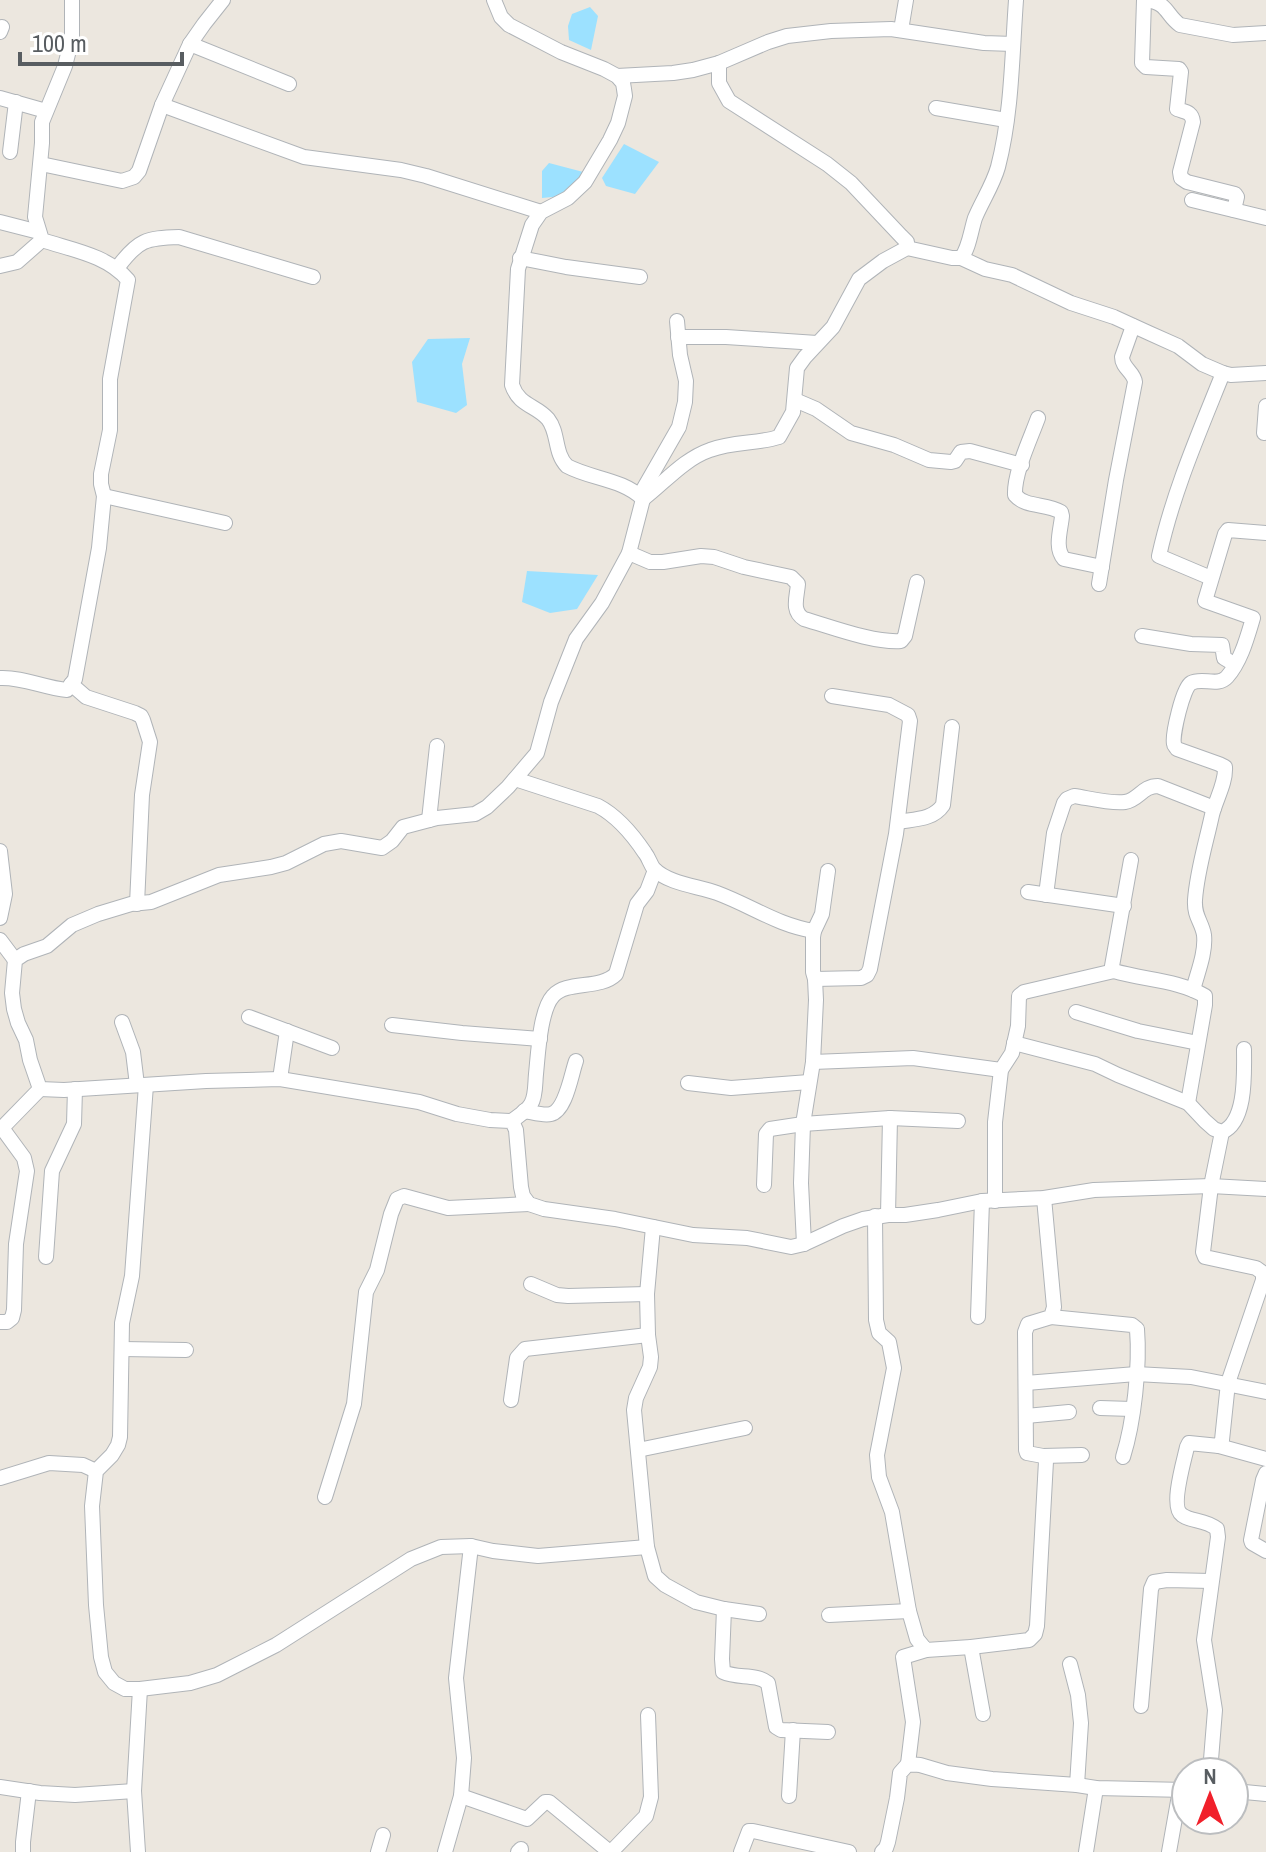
<svg xmlns="http://www.w3.org/2000/svg" width="1266" height="1852" font-family="'Archivo Narrow',sans-serif">
<style>
.water{fill:#9ce1ff}
.lines{fill:none;stroke-linecap:round;stroke-linejoin:round}
.minor-casing{stroke:#b0b4b8;stroke-width:16}
.minor{stroke:#fff;stroke-width:14}
</style>
<rect width="100%" height="100%" fill="#ece7df"/>
<g class="water">
<polygon points="590,7 598,16 591,50 569,40 568,26 572,14"/>
<polygon points="624,144 659,162 635,194 606,186 602,178"/>
<polygon points="549,163 587,173 563,196 542,198 542,171"/>
<polygon points="470,338 462,364 467,405 456,413 417,402 412,362 428,339"/>
<polygon points="527,571 598,575 577,609 550,613 522,602"/>
</g>
<g class="lines">
<g class="minor-casing">
<g id="minor">
<path d="M494,0L501,17L509,25L561,52L604,69L617,76L623,83L624,89L625,96L618,123L610,140L585,182L568,198L541,212L532,225L518,269L512,385C519,406 536,405 548,419C559,433 554,453 567,466C591,479 623,479 643,499L629,553L602,603L576,639L551,702L537,753L508,787L487,807L475,814L437,818L403,827L392,841L382,848L341,841L324,844L286,863L271,867L219,875L151,902L131,904L98,914L72,925L47,946L24,954L15,960L12,993L14,1009L18,1023L26,1040L30,1060L40,1089L64,1090L206,1081L280,1079L419,1102L457,1114L490,1120L512,1121L516,1130L521,1187L523,1196L529,1204L544,1209L615,1219L693,1235L747,1238L791,1247L804,1244L843,1226L863,1219L888,1215H905L938,1210L982,1201L1044,1198L1094,1190L1211,1186L1266,1189"/>
<path d="M1144,0L1142,63L1146,67L1179,69L1181,72L1177,109C1186,112 1192,112 1193,122L1180,172L1181,178L1187,182L1235,194L1237,197L1234,210"/>
<path d="M1147,0C1168,3 1166,15 1180,25L1233,35L1266,33"/>
<polyline points="901,30 906,0"/>
<polyline points="0,32 2,27"/>
<polyline points="190,44 289,84"/>
<polyline points="719,63 719,83 729,101 827,164 851,183 901,236 907,242 907,248"/>
<polyline points="617,76 673,73 693,70 719,63 768,42 787,36 831,31 891,29 984,43 1013,44"/>
<polyline points="0,98 46,111"/>
<polyline points="162,105 304,157 401,170 426,176 541,212"/>
<polyline points="936,108 1006,120"/>
<polyline points="10,152 16,102"/>
<polyline points="41,164 122,181 134,177 139,171 162,105 190,44 204,24 223,0"/>
<polyline points="1192,200 1266,218"/>
<polyline points="0,222 39,232"/>
<polyline points="520,258 566,267 640,277"/>
<polyline points="961,258 985,269 1012,275 1071,303 1114,317 1149,333 1178,346 1202,364 1223,373 1231,375 1266,373"/>
<polyline points="0,266 17,262 42,240"/>
<path d="M118,267C138,240 146,238 179,237L313,277"/>
<polyline points="678,337 726,337 817,343"/>
<polyline points="795,400 816,409 851,433 894,445 929,460 951,462 955,461 961,452 970,451 1022,465"/>
<path d="M1038,418C1030,440 1014,473 1015,495C1026,508 1046,503 1061,512L1062,516C1061,529 1054,548 1064,559L1102,567"/>
<polyline points="1264,433 1266,406"/>
<polyline points="640,495 679,427 685,402 686,381 680,355 677,321"/>
<polyline points="104,496 225,523"/>
<path d="M643,499C665,482 684,459 710,450C733,441 757,444 779,437L793,412L797,368L805,357L833,327L859,279L883,261L907,248L952,258H961C969,249 971,230 975,218C982,201 993,185 998,167C1012,113 1012,55 1016,0"/>
<path d="M629,553L650,562H663L701,556L714,557L744,567L791,577L798,584C797,597 791,611 804,619C832,627 873,643 901,641L905,636L917,582"/>
<path d="M1211,578L1159,556C1173,492 1199,433 1223,373"/>
<path d="M1099,584L1116,480L1135,382C1134,372 1122,368 1122,357L1133,326"/>
<polyline points="1142,636 1191,644 1222,645 1224,658 1234,664"/>
<path d="M0,678C23,677 44,688 67,690L75,679L99,548L104,496L101,484V474L110,430V379L128,280C107,255 72,250 42,240L35,217L42,143V122L65,66L72,38V0"/>
<polyline points="71,684 86,697 135,713 141,716 143,720 150,742 142,795 137,904"/>
<path d="M515,779L598,806C617,816 633,835 645,853C649,858 650,864 654,869C669,884 698,886 717,893C752,906 777,925 814,931"/>
<polyline points="429,820 437,746"/>
<path d="M898,822C914,819 933,820 943,805L952,727"/>
<polyline points="0,851 5,894 0,918"/>
<path d="M1131,860L1112,966L1114,971C1144,980 1178,980 1205,996V1005L1188,1103"/>
<polyline points="1028,892 1124,906"/>
<path d="M1046,895L1054,833L1064,803L1067,799L1074,796C1088,798 1111,804 1125,802C1139,800 1142,786 1158,786L1214,808"/>
<polyline points="0,940 15,960"/>
<polyline points="815,979 861,978 867,975 870,969 896,834 910,721 908,715 889,705 832,696"/>
<path d="M1193,990C1197,974 1206,953 1204,935C1202,922 1194,917 1195,900C1197,871 1206,843 1212,815C1216,799 1226,783 1225,767L1219,764L1177,749C1176,747 1174,746 1174,744C1172,735 1183,687 1191,683C1202,677 1218,687 1227,677C1241,661 1247,638 1253,618L1205,601L1225,534L1228,530L1266,533"/>
<polyline points="1076,1012 1138,1031 1198,1043"/>
<polyline points="249,1017 332,1048"/>
<polyline points="122,1022 133,1052 137,1085"/>
<polyline points="392,1025 462,1033 540,1039"/>
<path d="M1014,1043L1095,1064L1118,1075L1188,1103L1205,1121L1214,1129L1222,1132C1247,1122 1244,1072 1244,1049"/>
<polyline points="813,1062 913,1058 1001,1070"/>
<polyline points="280,1079 287,1031"/>
<polyline points="688,1083 731,1088 809,1082"/>
<polyline points="146,1085 132,1276 122,1323 120,1437 118,1445 112,1455 96,1471 92,1506 96,1605 101,1657 105,1672 114,1683 125,1689 140,1689 190,1683 217,1675 276,1645 411,1559 441,1547 471,1546 493,1551 538,1556 647,1547"/>
<path d="M524,1111C532,1112 543,1116 551,1114C566,1110 571,1075 576,1061"/>
<path d="M512,1121C518,1116 527,1111 531,1104C536,1096 535,1083 536,1074C538,1055 540,1010 553,996C567,980 600,990 616,974L637,904L647,891L655,870"/>
<polyline points="0,1130 40,1089"/>
<polyline points="764,1185 766,1134 770,1129 803,1124 890,1118 958,1121"/>
<polyline points="995,1201 995,1122 1001,1070 1012,1053 1018,1026 1019,996 1024,992 1114,971"/>
<polyline points="888,1215 890,1118"/>
<polyline points="875,1216 876,1320 879,1333 889,1342 894,1368 877,1455 879,1477 892,1512 909,1611 917,1639 926,1650 971,1647 1029,1640 1035,1634 1037,1626 1046,1461 1043,1456 1027,1453 1026,1450 1025,1332 1028,1324 1051,1317 1054,1307 1044,1198"/>
<polyline points="653,1227 647,1294 648,1335 651,1357 650,1367 636,1398 634,1410 647,1547 655,1576 665,1585 696,1602 724,1609 759,1614"/>
<polyline points="804,1244 801,1183 803,1124 813,1062 816,1000 815,979 813,972 813,937 814,931 822,914 828,871"/>
<polyline points="46,1257 52,1171 74,1124 75,1089"/>
<polyline points="531,1284 557,1295 568,1296 647,1294"/>
<polyline points="978,1317 982,1201"/>
<path d="M1051,1317L1132,1325L1137,1329C1140,1366 1134,1422 1123,1457"/>
<polyline points="0,1322 7,1322 12,1318 14,1310 16,1244 27,1171 24,1158 2,1128"/>
<polyline points="122,1349 186,1350"/>
<polyline points="1026,1383 1136,1374 1191,1377 1266,1392"/>
<polyline points="511,1400 517,1358 525,1349 648,1335"/>
<polyline points="1100,1408 1132,1409"/>
<polyline points="1026,1416 1069,1412"/>
<polyline points="1219,1446 1266,1459"/>
<polyline points="638,1450 745,1428"/>
<polyline points="1043,1456 1082,1455"/>
<polyline points="1266,1473 1263,1480 1251,1540 1252,1543 1266,1551"/>
<polyline points="0,1478 49,1463 83,1465 96,1471"/>
<polyline points="325,1497 354,1404 366,1292 377,1270 391,1214 397,1199 404,1196 448,1208 529,1204"/>
<path d="M724,1609L722,1659L723,1672C738,1679 755,1673 768,1683L776,1727L781,1730L828,1732"/>
<polyline points="829,1615 909,1611"/>
<polyline points="971,1647 983,1714"/>
<polyline points="1070,1664 1078,1695 1081,1723 1077,1785"/>
<polyline points="1141,1706 1151,1589 1154,1582 1167,1580 1211,1581"/>
<polyline points="908,1764 913,1722 903,1657 926,1650"/>
<path d="M1210,1772L1215,1710L1204,1640L1218,1537L1217,1529C1205,1519 1191,1522 1182,1515C1170,1507 1184,1461 1187,1447L1189,1443L1219,1446L1222,1440L1228,1383L1263,1280V1273L1256,1268L1205,1257L1203,1252L1211,1186L1222,1132"/>
<polyline points="0,1787 40,1793 75,1795 134,1791"/>
<polyline points="1234,1791 1266,1794"/>
<polyline points="461,1796 527,1819 545,1802 549,1802 606,1849 609,1851 613,1850 646,1816 651,1797 648,1715"/>
<polyline points="789,1796 793,1730"/>
<polyline points="23,1852 23,1842 29,1791"/>
<polyline points="138,1852 134,1791 140,1689"/>
<polyline points="378,1852 383,1835"/>
<polyline points="445,1852 461,1796 464,1758 456,1678 471,1546"/>
<polyline points="518,1852 521,1849"/>
<polyline points="741,1852 749,1831 753,1831 849,1852"/>
<polyline points="882,1852 886,1848 888,1842 897,1798 900,1773 908,1764 920,1765 947,1773 992,1779 1077,1785 1096,1788 1186,1790"/>
<polyline points="1086,1852 1096,1788"/>
<polyline points="1169,1852 1180,1790"/>
</g>
</g>
<use href="#minor" class="minor"/>
</g>
<g transform="translate(1210 1796)"><circle r="38" fill="#ffffff" stroke="#bcbec0" stroke-width="2"/>
<path d="M0-6L14 30L0 20L-14 30Z" fill="#f1202b"/>
<text y="-12" font-size="22" font-weight="bold" text-anchor="middle" fill="#585d61">N</text>
</g>
<path d="M20 52v12h162v-12" fill="none" stroke="#585d61" stroke-width="4"/>
<text x="32" y="52" font-size="24" fill="#585d61" stroke="#ffffff" stroke-width="6" paint-order="stroke">100 m</text>
</svg>
